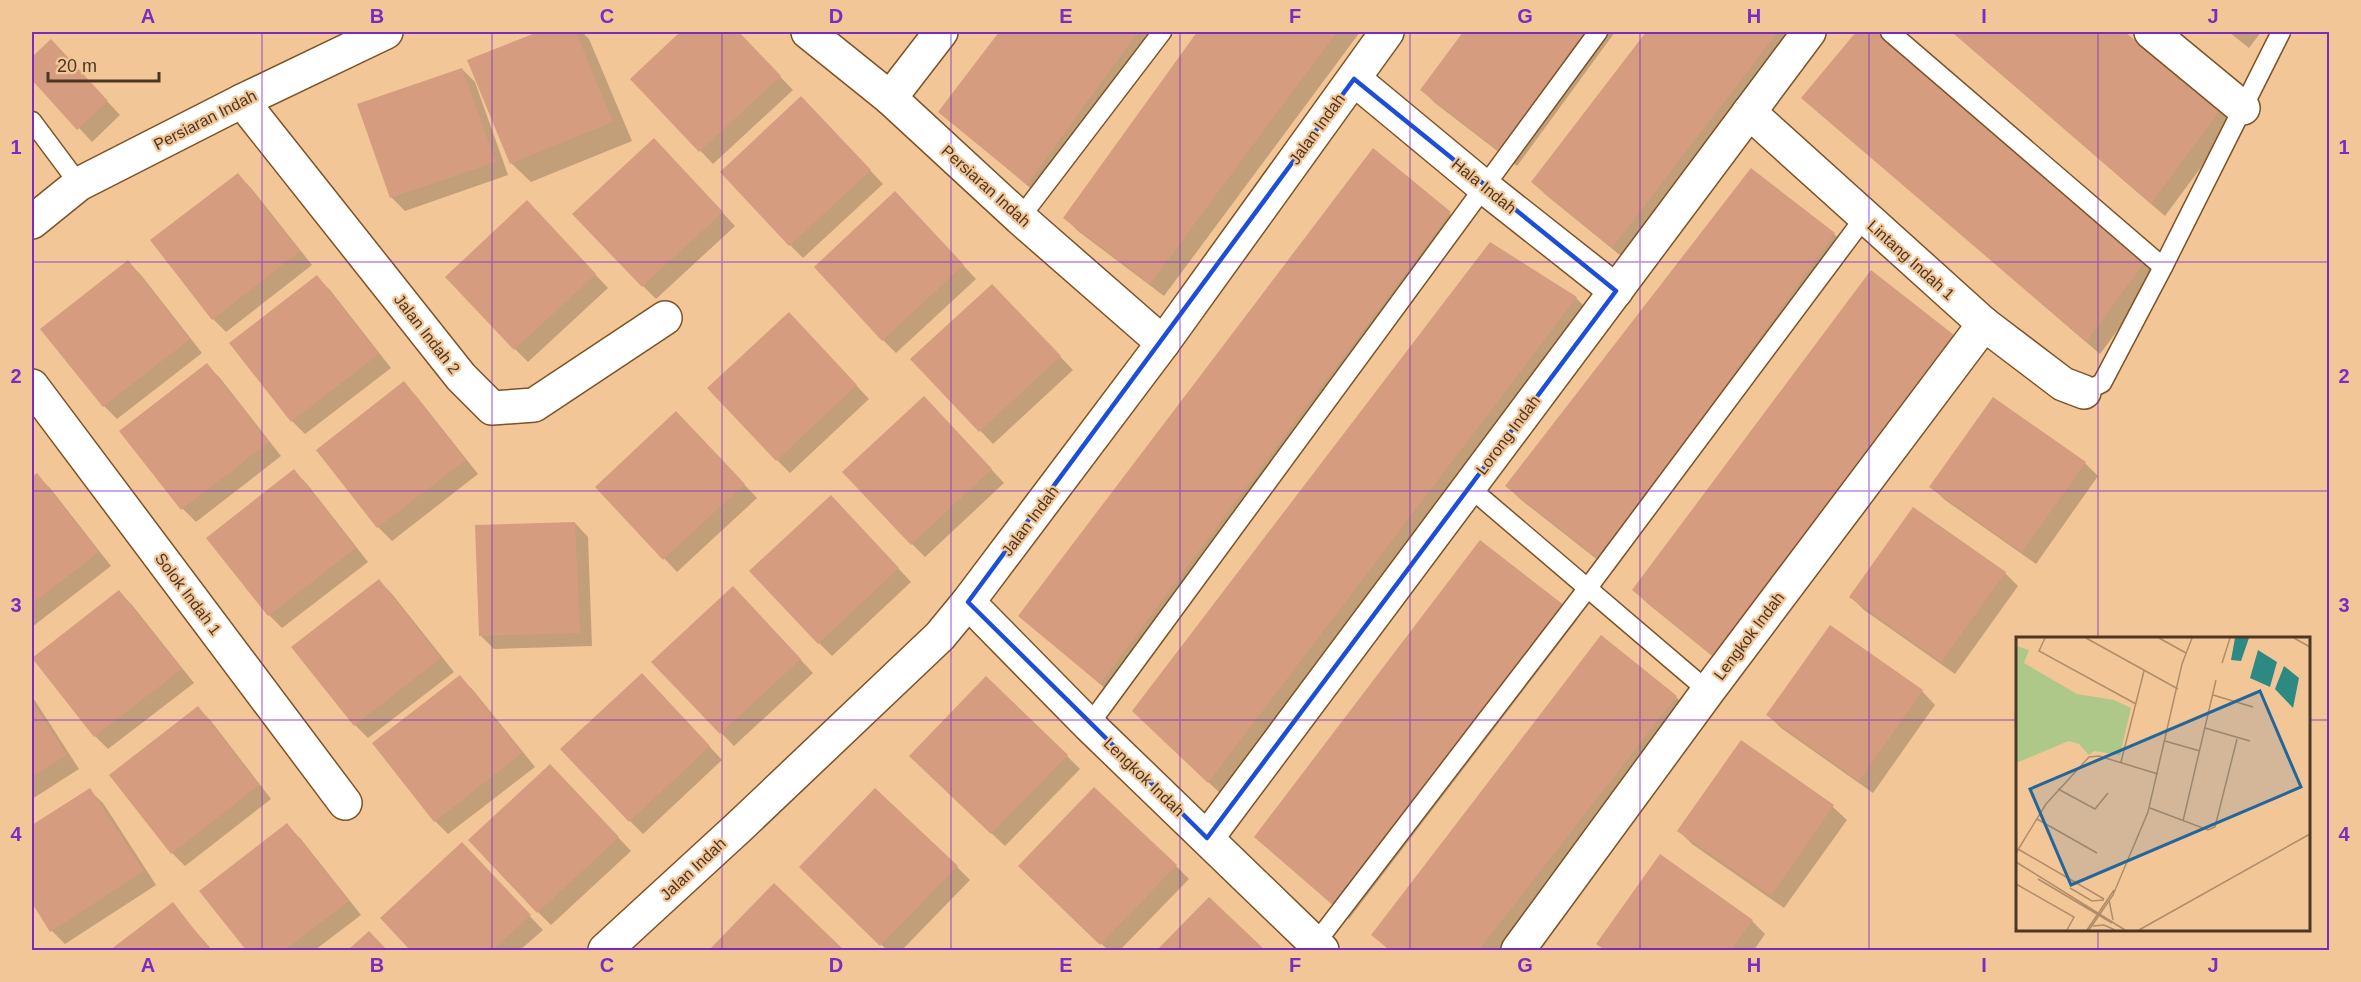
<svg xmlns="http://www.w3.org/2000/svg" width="2361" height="982" font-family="Helvetica,sans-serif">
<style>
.shadow{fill:#0003}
.building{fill:#d59c80}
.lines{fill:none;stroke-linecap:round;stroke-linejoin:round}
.lane-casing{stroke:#7a5327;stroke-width:21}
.street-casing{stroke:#7a5327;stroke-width:36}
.secondary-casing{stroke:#7a5327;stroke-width:36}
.lane{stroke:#fff;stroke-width:18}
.street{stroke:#fff;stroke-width:33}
.secondary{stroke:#fff;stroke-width:33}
.marked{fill:none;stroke:#1d4ed8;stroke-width:4.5;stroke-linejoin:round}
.grid{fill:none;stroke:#7b2cbf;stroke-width:1.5;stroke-opacity:0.55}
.labels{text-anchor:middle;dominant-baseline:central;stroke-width:4.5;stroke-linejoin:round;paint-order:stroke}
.street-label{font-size:16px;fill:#4a3725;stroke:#f3c698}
.inset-road{fill:none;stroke:#af8d6a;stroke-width:1.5}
.view{fill:#23669b;fill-opacity:0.15;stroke:#23669b;stroke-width:3}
.inset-edge{fill:none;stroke:#4a3725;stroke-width:3}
.neatline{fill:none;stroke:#7b2cbf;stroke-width:2}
.grid-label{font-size:20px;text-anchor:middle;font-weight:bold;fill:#7b2cbf}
</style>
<rect width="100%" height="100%" fill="#f3c698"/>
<g class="shadow">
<polygon points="542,32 582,32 589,39 632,141 531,182 511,163 469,61"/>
<polygon points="683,32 737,32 793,90 713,164 632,79"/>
<polygon points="1001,32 1160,32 1041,197 940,111"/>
<polygon points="1198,32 1360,32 1164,296 1078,231 1065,218"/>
<polygon points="1465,32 1615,32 1517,166 1435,103 1422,90"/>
<polygon points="1648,32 1801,32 1626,260 1546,195 1533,182"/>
<polygon points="1858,32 1880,32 2160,273 2100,354 1803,98"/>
<polygon points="1952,32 2123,32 2220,110 2233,124 2165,216"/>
<polygon points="2229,32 2261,32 2249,48"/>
<polygon points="51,41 120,115 92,142 32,77 32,59"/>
<polygon points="462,69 475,82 508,175 405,211 392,198 359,105"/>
<polygon points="814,111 883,184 803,258 790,245"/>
<polygon points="1373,150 1464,226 1114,696 1020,615"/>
<polygon points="667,153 735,226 656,299 643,286"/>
<polygon points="1751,170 1834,234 1848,247 1613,572 1520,499 1507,486"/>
<polygon points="238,175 251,188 312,265 226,332 213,319"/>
<polygon points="908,207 976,279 896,353 883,340"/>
<polygon points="540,216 608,288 528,362 515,349"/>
<polygon points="128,262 141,275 202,353 117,419 104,406"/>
<polygon points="317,277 330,290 391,368 305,434 292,421"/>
<polygon points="1576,298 1589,311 1222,795 1147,724"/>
<polygon points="1005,299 1073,370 993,444 912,359"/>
<polygon points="802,327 869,399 790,473 777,460"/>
<polygon points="1953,336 1966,349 1727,668 1647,603 1634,590"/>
<polygon points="207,365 220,378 281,456 196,522 183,509 121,431"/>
<polygon points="404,383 417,397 478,474 392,541 378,527 318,450"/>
<polygon points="937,411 1004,483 925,557 912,544"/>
<polygon points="689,426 757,498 677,572 597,487"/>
<polygon points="2085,463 2098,476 2036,564 1945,500 1931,487"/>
<polygon points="294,471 307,484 368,562 282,628 269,615"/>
<polygon points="36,475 50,488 111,566 32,627 32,479"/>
<polygon points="844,510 911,582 832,656 819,643"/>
<polygon points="575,523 588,537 592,646 494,649 481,636"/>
<polygon points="2005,573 2018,586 1955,674 1864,610 1851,597"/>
<polygon points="379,581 392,594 454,672 368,738 355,725"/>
<polygon points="119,592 132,605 194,683 108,749 95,736"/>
<polygon points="746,601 813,673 734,746 653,662"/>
<polygon points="1564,607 1577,620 1349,919 1256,837"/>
<polygon points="460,677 473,690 535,767 448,834 435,821"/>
<polygon points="655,688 722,760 643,834 630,821"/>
<polygon points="1922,691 1935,705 1873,793 1781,728 1768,715"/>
<polygon points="32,696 79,769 32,799"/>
<polygon points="1676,697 1689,710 1503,950 1389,950 1373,935"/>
<polygon points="198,708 211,721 271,799 185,866 172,853"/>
<polygon points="1741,743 1833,807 1847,820 1784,908 1692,844 1679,831"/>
<polygon points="1067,756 1080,769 1005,846 924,769"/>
<polygon points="563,779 631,851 551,925 538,912"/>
<polygon points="89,790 103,803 156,885 65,944 52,931 32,900 32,827"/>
<polygon points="286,825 300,838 361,915 315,950 248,950 201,891"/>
<polygon points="475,858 543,930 520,950 412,950 382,918"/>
<polygon points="1176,866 1189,879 1120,950 1108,950 1033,879"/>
<polygon points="801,867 957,867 970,880 902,950 887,950"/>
<polygon points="774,886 842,950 711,950"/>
<polygon points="1209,899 1262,950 1159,950"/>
<polygon points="172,904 212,950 112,950"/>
<polygon points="1752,921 1765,934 1754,950 1605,950 1598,944"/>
</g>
<g class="building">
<polygon points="538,32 576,32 613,122 510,164 467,60"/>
<polygon points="680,32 739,32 781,76 699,152 630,79"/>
<polygon points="999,32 1138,32 1027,185 938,112"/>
<polygon points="1197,32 1337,32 1150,284 1063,218"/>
<polygon points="1463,32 1593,32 1503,154 1420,90"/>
<polygon points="1646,32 1778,32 1612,248 1531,182"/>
<polygon points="1856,32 1882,32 2147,259 2086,342 1801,98"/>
<polygon points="1952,32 2125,32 2221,109 2151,204"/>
<polygon points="51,39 108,101 77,130 32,80 32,57"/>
<polygon points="462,68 496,162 390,198 357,104"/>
<polygon points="801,96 871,170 789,246 720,172"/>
<polygon points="654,138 723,212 642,287 572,214"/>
<polygon points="1373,148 1451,212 1100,684 1018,616"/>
<polygon points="1751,168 1835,233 1600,560 1505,486"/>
<polygon points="238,173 300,251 212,320 150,240"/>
<polygon points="895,191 964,265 882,341 814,267"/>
<polygon points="527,200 596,274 514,350 445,277"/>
<polygon points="1490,242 1577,297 1208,783 1132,711"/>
<polygon points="128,260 190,339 103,407 40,329"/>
<polygon points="1871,270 1954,335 1713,656 1632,590"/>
<polygon points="317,275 379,354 291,422 229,343"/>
<polygon points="992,284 1061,356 979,432 910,359"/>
<polygon points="789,312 857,385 776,461 707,388"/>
<polygon points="207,363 269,442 181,510 119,431"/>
<polygon points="404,381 466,460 377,528 316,450"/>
<polygon points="924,396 992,469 911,545 842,472"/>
<polygon points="1993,397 2086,462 2022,552 1929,487"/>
<polygon points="676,411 745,484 663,560 595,487"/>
<polygon points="294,469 356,548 268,616 206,538"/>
<polygon points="37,473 99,552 32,604 32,477"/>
<polygon points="831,495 899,568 818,644 749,571"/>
<polygon points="1913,507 2006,572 1941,662 1849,597"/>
<polygon points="575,522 580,633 479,636 475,525"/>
<polygon points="1480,540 1565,606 1335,907 1254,837"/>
<polygon points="379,579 441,658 354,726 291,647"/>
<polygon points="733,586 801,659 720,734 651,662"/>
<polygon points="119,590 182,669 94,737 32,658"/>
<polygon points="1830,625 1923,690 1859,781 1766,715"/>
<polygon points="1601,635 1677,696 1479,950 1390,950 1371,935"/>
<polygon points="642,673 710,746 629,822 560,749"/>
<polygon points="460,675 522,753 434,822 372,743"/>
<polygon points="986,676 1068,755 991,834 909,756"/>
<polygon points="32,701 67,755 32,777"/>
<polygon points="198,706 259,785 171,854 109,775"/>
<polygon points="1741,740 1834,805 1771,896 1677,831"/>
<polygon points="550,764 619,837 537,913 468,840"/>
<polygon points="1094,787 1177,865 1100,945 1018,866"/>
<polygon points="90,788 144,871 50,932 32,903 32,825"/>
<polygon points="875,788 958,866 880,946 799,867"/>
<polygon points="287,823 349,901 285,950 246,950 199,891"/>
<polygon points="462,842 531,915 493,950 410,950 380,918"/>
<polygon points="1660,854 1753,920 1731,950 1605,950 1596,944"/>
<polygon points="774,883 844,950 709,950"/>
<polygon points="1209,897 1265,950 1157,950"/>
<polygon points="173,902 210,950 110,950"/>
<polygon points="369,931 387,950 348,950"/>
</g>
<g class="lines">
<g class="lane-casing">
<g id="lane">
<polyline points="1890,32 2163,267"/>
<polyline points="32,121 79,184"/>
<polyline points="1020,218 1162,32"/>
<polyline points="2084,392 2102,383 2163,267 2281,32"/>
<polyline points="1469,487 1708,691"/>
<polyline points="1089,725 1598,32"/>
<polyline points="1315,944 1587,589 1864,218"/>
</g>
</g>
<g class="street-casing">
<g id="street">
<polyline points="808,32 890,98 1020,218 1163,343"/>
<polyline points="2151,32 2243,108"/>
<polyline points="1354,79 1483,186 1616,291"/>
<polyline points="890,98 941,32"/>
<polyline points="242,101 461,377 492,408 534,405 665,318"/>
<polyline points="1749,112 1984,324 2063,384 2084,392"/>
<polyline points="32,222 79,184 242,101 386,32"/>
<polyline points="32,386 345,803"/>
<polyline points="968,602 1089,725 1322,950"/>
<polyline points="1207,838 1809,32"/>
<polyline points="1518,950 1708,691 1984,324"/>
</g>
</g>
<g class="secondary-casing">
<polyline id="secondary" points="605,950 740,826 940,636 968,602 1163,343 1387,32"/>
</g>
<use href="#lane" class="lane"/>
<use href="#street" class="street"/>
<use href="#secondary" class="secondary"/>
</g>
<path class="marked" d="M1354,79L1616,291L1207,838L968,602Z"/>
<path class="grid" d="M262,32V950M492,32V950M722,32V950M951,32V950M1180,32V950M1410,32V950M1640,32V950M1869,32V950M2098,32V638M32,262H2330M32,491H2330M32,720H2018M2308,720H2330M2098,930V950"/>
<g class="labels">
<g class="street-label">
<text transform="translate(205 120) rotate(-27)">Persiaran Indah</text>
<text transform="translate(1317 129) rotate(-54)">Jalan Indah</text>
<text transform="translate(986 186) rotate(42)">Persiaran Indah</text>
<text transform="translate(1484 186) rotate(39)">Hala Indah</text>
<text transform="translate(1911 260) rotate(42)">Lintang Indah 1</text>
<text transform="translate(427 334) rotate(52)">Jalan Indah 2</text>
<text transform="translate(1508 435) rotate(-53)">Lorong Indah</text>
<text transform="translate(1030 521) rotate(-53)">Jalan Indah</text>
<text transform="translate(188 594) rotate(53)">Solok Indah 1</text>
<text transform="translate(1749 636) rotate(-53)">Lengkok Indah</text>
<text transform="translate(1144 777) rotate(44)">Lengkok Indah</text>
<text transform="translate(693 869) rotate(-43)">Jalan Indah</text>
</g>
</g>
<g transform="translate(2016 637)">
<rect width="294" height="294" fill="#f3c698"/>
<path d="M0,9L13,13L8,26L61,57L98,63L115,71L104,118L78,114L73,118L63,107L53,104L0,126Z" fill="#aec88a"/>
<path d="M219,1H233L225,24L215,23ZM242,13L261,25L254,50L234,41ZM268,29L283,41L277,71L259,52Z" fill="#2d8a82"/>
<path class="inset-road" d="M29,1L23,14L120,67M70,1L162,52M143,1L170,16M278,1L294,10M206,26L214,1M197,58L237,70M189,91L234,104M149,104L184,114M105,125L128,34M42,152L79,172L92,156M134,171L192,193L199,190L221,102M21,182L81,216M167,184L200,43M2,212L88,262M0,216L30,167L73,120L83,119L142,137M0,225L109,293M22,242L96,286M0,247L58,280L51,293M54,251L76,264L88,263M93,263L97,283M77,289L88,288L99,293M71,293L98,253M73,293L97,258L132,175L166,27L176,1M123,293L294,197"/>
<path class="view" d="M244,54L285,150L55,248L14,152Z"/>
<rect width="294" height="294" class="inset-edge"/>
</g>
<rect width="2361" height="982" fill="none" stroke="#f3c698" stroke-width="66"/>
<path d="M48 72v9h111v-9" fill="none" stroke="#4a3725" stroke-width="3"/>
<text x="57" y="72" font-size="18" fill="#4a3725" stroke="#f3c698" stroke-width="4.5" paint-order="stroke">20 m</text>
<rect x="33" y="33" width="2295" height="916" class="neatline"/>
<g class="grid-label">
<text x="148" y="23">A</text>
<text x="377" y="23">B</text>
<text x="607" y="23">C</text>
<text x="836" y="23">D</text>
<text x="1066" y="23">E</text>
<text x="1295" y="23">F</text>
<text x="1525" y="23">G</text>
<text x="1754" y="23">H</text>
<text x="1984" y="23">I</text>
<text x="2213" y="23">J</text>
<text x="16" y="154">1</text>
<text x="2344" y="154">1</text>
<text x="16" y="383">2</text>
<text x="2344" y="383">2</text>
<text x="16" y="612">3</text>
<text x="2344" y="612">3</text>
<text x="16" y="841">4</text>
<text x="2344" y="841">4</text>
<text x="148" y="972">A</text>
<text x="377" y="972">B</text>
<text x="607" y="972">C</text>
<text x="836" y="972">D</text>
<text x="1066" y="972">E</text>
<text x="1295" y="972">F</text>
<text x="1525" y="972">G</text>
<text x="1754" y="972">H</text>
<text x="1984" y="972">I</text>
<text x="2213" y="972">J</text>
</g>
</svg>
